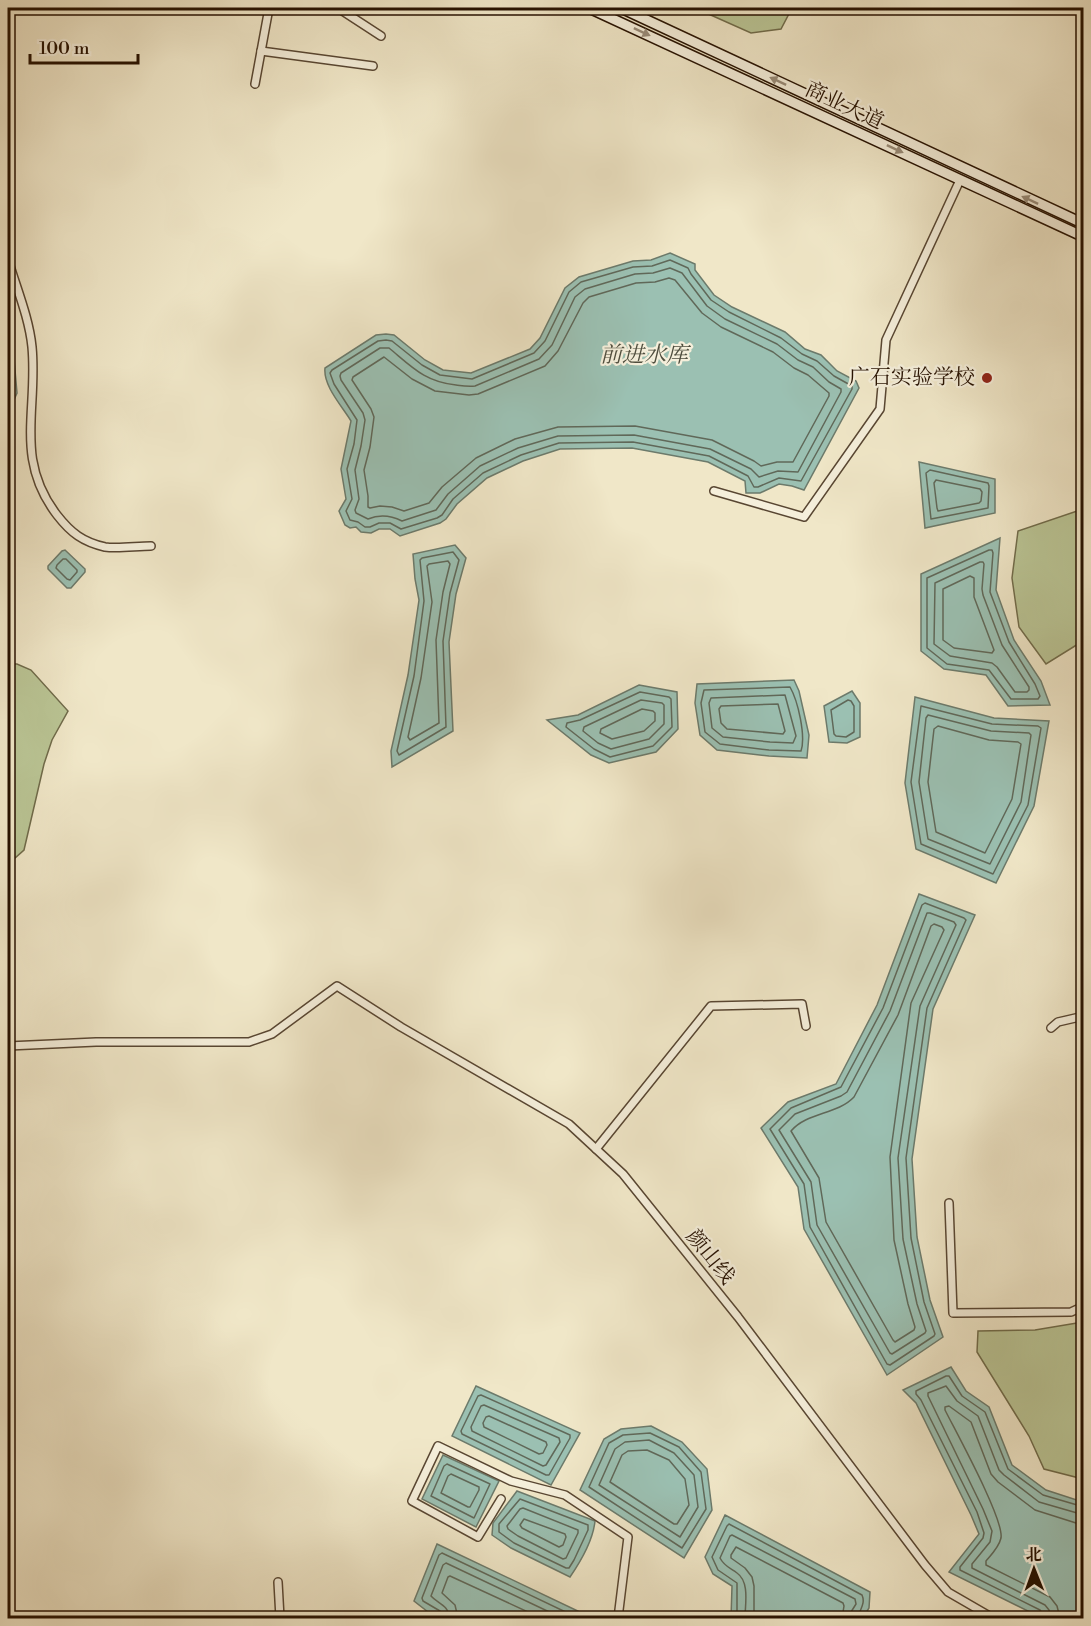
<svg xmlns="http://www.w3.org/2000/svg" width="1091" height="1626" font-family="'Libre Bodoni','Noto Serif SC',serif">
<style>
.green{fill:#bac595;stroke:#706b4a;stroke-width:1.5}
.water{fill:#9bc0b2;stroke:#6c7a6b;stroke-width:1.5}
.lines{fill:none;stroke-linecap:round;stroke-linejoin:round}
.shore{stroke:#606859;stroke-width:1.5}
.minor-casing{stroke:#584632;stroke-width:10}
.secondary-casing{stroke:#261100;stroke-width:12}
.minor{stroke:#f5efdb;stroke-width:7}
.secondary{stroke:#f5efdb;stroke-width:9}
.oneway{fill:#988b78}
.poi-dot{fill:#8f2418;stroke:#f5efdb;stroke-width:2}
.labels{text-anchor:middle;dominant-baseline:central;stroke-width:4.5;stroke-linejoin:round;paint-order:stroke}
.street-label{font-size:21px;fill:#261100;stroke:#f5efdb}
.poi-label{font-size:21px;fill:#261100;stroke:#f5efdb;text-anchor:end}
.water-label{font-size:22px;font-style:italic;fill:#4f4e3e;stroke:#f5efdb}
</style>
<rect width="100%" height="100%" fill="#f0e7c8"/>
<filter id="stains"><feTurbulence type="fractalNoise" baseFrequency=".00333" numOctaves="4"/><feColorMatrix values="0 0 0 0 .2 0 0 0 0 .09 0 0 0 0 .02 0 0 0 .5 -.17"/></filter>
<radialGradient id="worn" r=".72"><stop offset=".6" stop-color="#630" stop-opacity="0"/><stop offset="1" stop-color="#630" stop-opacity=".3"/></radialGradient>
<g class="green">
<polygon points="695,8 792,8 781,29 751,33"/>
<polygon points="1083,509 1083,641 1046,664 1019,627 1012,578 1018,531"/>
<polygon points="8,664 17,664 31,670 68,711 52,740 44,764 24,850 15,858 8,860"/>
<polygon points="1083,1322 1084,1322 1083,1479 1044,1469 1029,1436 977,1352 978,1331 1035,1330"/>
</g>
<g class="water">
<path d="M670,253L695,264V270L714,295L732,307L785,332L805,349L821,355L837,371L856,381L859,388L804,490L792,486L779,484L760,493H746L745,481L708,462L632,448L560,449L523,461L487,478L457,504L446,519L440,523L400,536L390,529H379L371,533L361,532L356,527L350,528L345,525L339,511L346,499L341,469L351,421C342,406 323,386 325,368L376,335L386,334L394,335L425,360L443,370L471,373L530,349L540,338L565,288L579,277L633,261L651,260Z"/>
<polygon points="8,313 11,324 17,393 13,402 8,404"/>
<polygon points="919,462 995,479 995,513 925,528"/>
<polygon points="1000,538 996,590 1014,640 1041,681 1050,705 1008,706 986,675 944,669 921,651 921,574"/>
<polygon points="455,545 466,558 456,594 449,642 453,731 392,767 391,751 408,675 419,600 415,579 413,554"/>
<polygon points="65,550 85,569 85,572 71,588 67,588 48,569 48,566 62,551"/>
<polygon points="794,680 799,691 809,735 807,758 769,756 717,750 700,735 695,703 697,684"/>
<polygon points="639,685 677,692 678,729 656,752 609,763 591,755 547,720 578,715"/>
<polygon points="852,691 860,703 860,737 847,743 829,742 824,706"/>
<polygon points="915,697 994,718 1049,721 1034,806 996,883 916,849 905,783"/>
<polygon points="919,894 975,915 933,1009 912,1159 917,1237 930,1300 943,1337 887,1375 804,1229 798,1187 761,1128 788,1102 836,1084 877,1005"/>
<polygon points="951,1367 966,1391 989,1407 1012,1465 1046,1490 1083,1502 1083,1618 1042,1618 949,1572 979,1534 971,1515 916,1403 903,1390"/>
<polygon points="476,1386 580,1433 551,1485 452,1436"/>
<polygon points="651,1426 682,1442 707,1469 712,1510 684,1558 580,1490 604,1439 621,1429"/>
<polygon points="443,1455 499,1481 476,1527 422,1499"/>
<path d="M517,1491L595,1521C593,1541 581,1561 570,1577L511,1548L492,1535L493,1523Z"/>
<polygon points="725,1515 870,1592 869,1608 863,1618 731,1618 732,1586 713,1574 705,1557"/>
<polygon points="437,1544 582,1613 582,1618 444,1618 432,1615 414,1601"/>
</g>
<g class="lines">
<g class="shore">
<polygon points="670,260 688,268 691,274 711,300 729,312 781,338 802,354 817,361 834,376 852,386 852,389 801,481 779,478 758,487 754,487 748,476 709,456 633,442 559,443 521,455 483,473 453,499 442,515 437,518 401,529 390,523 379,523 370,527 365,527 358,522 350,520 346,511 352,499 347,469 354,444 357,420 334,384 330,373 332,370 378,341 386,340 392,341 422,365 440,375 472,379 534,353 545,341 569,292 581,282 633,267 652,266"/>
<path d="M670,268L682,273L707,306L725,319L777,344L798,360L813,367L829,382L841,389V392L798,472L778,471L759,477L751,469L710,449L634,435L558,436L518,448L480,466L448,494L436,510L402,521C390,515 380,514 368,519L356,513L355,510L359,499L355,470L361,446L365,420L363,413L341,380L340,376L341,373L380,348H389C412,367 425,382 456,385C463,386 469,387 475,386L539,359L552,345L575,297L585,289L635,274L653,273Z"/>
<polygon points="669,278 675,280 702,313 721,327 773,352 794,368 808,375 829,393 829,396 793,462 777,462 761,466 754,461 712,440 635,426 558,427 515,439 476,458 442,487 429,503 404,511 392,507 380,506 370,508 368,507 368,496 364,470 370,447 374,417 371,409 352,380 353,377 384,357 412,379 435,391 469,395 478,394 545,366 558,351 583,303 589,297 636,283 655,282"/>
<polygon points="930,470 988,483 989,486 988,508 931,519 926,473"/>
<polygon points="936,480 980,489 982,492 981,501 979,503 938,511 937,508 934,483"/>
<polygon points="989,550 992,550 993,553 990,592 1009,642 1035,684 1040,696 1038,699 1011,699 989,670 947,664 927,648 927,578"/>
<polygon points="453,552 459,560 450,593 443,641 446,727 399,755 397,751 414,676 424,601 420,560 422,558"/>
<polygon points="63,559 66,559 77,570 77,572 70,580 67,579 56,568 57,565"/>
<polygon points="448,561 450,564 443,592 436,640 439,723 410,740 408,737 421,678 432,602 427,566 429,564"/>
<polygon points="980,562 983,562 984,564 982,589 983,595 1002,645 1029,687 1029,690 1027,692 1015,692 997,667 992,663 950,656 934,644 935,583"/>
<polygon points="970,576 974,578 974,597 994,650 992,653 954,648 943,640 943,589"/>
<path d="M790,687C798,701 806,736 801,751L769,750L720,744L705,732L701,703L704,690Z"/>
<polygon points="640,692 669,697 671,699 672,727 653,746 610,757 594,749 566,727 567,723 580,720"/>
<polygon points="785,695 796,736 793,743 770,742 723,737 712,728 709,703 711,698"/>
<polygon points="641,700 662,703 664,705 664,724 649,739 611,749 598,743 583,731 584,727"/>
<polygon points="848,700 851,701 854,706 854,732 846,737 836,736 834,734 831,710"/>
<polygon points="778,704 785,731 783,734 727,729 721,723 719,709 721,706"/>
<polygon points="921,706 992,724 1038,726 1041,728 1028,805 993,874 921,844 911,782"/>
<polygon points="642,709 653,711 655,713 655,721 644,731 612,739 600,733 601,729"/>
<polygon points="928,715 991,731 1029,733 1031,735 1021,802 990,864 928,839 919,782 926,718"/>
<polygon points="938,726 989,740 1018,742 1021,744 1012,799 985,853 936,832 928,782 934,729"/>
<polygon points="925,903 964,918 966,920 927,1008 906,1158 911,1238 924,1302 935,1334 934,1336 890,1365 887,1364 810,1227 804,1184 770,1129 791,1108 841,1087 883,1008 922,905"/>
<polygon points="927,913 930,913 954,922 956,925 920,1006 898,1158 903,1239 917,1304 926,1331 925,1333 892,1354 890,1353 817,1225 811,1182 779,1130 795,1114 841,1096 847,1092 890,1011"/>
<path d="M934,924L942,927L944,930L911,1003L890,1157L894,1240L908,1304L915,1327L914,1330L895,1342L893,1340L826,1222L819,1178L791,1131C807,1112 837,1115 854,1097L898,1015L931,926Z"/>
<polygon points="481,1395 570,1435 570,1438 549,1475 546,1475 462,1434 461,1431 478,1396"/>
<polygon points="484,1405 559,1438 560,1442 546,1465 543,1466 472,1431 471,1427 481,1406"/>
<polygon points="489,1416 546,1442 547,1445 543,1453 539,1454 484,1427 483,1423 486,1417"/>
<polygon points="650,1433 679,1447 701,1472 706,1509 682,1548 589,1487 609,1443 623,1435"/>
<polygon points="649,1440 674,1453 694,1475 698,1507 680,1537 599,1485 615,1449 625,1442"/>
<polygon points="647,1450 669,1460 685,1479 689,1505 677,1524 674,1524 610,1482 622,1455 628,1451"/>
<polygon points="447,1464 490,1484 474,1518 431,1496 444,1466"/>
<polygon points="451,1474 479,1487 479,1490 470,1507 468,1507 441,1493 448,1476"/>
<polygon points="520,1499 588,1525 588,1530 574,1560 569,1568 566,1568 514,1543 499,1532 499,1524"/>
<polygon points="523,1508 578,1530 578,1533 566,1558 563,1559 518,1536 508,1529 507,1526 520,1509"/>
<polygon points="524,1519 565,1534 566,1537 563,1545 559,1547 522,1528 520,1525"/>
<polyline points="442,1618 440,1611 423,1601 422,1598 439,1555 442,1553 574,1616 576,1618"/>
<path d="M449,1618C449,1605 438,1604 431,1596L443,1565L446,1563L562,1618"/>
<polyline points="458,1618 455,1605 442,1593 448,1577 450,1576 541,1618"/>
<path d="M737,1618V1583L718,1570L712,1557L727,1526L729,1524L862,1595C866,1604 859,1610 858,1618"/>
<path d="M745,1618C745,1605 750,1582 737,1573C730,1568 724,1566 720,1558L730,1536L732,1535L855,1599L856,1604L851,1612V1618"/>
<polyline points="754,1618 754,1586 752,1577 745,1568 731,1558 731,1555 736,1547 843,1603 844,1606 842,1618"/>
<polyline points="1043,1618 1043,1614 1040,1610 960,1570 960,1567 983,1538 984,1533 977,1512 921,1400 916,1394 916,1391 946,1376 949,1376 962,1396 985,1412 1008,1469 1043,1495 1084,1507"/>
<polyline points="1051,1618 1049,1610 1045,1605 972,1568 972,1564 990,1542 992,1531 983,1509 928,1396 928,1393 946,1386 957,1401 978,1416 999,1470 1004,1475 1039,1502 1084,1515"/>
<path d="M1060,1618L1057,1606L1050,1597L986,1565V1561C992,1554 999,1547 1001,1538C1004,1519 956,1432 945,1410V1407L949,1406L971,1422L991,1474L998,1482L1035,1510L1076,1523L1084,1524"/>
</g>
<g class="minor-casing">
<g id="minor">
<polyline points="338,8 381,36"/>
<polyline points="261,51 373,66"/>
<polyline points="255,84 269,8"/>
<path d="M8,259C16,287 29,317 32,347C38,410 14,459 57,515C71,533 83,542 105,547C118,549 137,546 151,546"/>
<polyline points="714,491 804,517 880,409 886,340 960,180"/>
<polyline points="1051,1028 1058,1022 1084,1016"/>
<polyline points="8,1046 96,1042 249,1042 272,1034 337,986 401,1027 569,1124 623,1174 738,1317 925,1565 948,1592 993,1618"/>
<polyline points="596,1149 711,1006 802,1004 806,1026"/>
<polyline points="949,1203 953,1313 1071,1312 1084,1306"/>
<polyline points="501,1499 478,1537 412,1501 438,1446 511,1481 565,1495 628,1537 618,1618"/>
<polyline points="278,1582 280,1618"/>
</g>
</g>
<g class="secondary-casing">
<g id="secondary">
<polyline points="589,8 1084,237"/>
<polyline points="621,8 1084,224"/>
</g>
</g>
<use href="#minor" class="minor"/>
<use href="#secondary" class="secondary"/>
</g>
<defs><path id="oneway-solid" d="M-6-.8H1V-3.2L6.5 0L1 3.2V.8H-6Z" transform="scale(1.5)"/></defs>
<g class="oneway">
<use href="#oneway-solid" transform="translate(642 32) rotate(25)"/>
<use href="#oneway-solid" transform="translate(778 81) rotate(-155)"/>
<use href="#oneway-solid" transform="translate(895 149) rotate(25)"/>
<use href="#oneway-solid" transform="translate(1030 200) rotate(-155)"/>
</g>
<circle class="poi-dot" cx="987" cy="378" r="6"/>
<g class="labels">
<g class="street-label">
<text transform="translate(844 106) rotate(25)">商业大道</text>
<text transform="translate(710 1257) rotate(51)">颜山线</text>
</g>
<g class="poi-label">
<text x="975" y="378">广石实验学校</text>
</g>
<g class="water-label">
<text x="644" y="355">前进水库</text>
</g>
</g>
<rect width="1091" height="1626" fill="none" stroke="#f0e7c8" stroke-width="30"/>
<rect x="9" y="9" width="1073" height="1608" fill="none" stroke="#261100" stroke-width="3"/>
<rect x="15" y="15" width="1061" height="1596" fill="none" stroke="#261100" stroke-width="1.5"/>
<g transform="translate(1034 1569) rotate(359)" stroke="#f5efdb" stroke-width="4.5" paint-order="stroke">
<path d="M0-4.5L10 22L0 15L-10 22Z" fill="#261100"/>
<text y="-9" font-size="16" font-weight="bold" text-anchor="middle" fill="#261100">北</text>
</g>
<path d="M30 54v9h108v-9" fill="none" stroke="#261100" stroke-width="3"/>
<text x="39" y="54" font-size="18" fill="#261100" stroke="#f5efdb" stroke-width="4.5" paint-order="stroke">100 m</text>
<rect width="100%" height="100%" filter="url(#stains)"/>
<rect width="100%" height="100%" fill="url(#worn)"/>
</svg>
